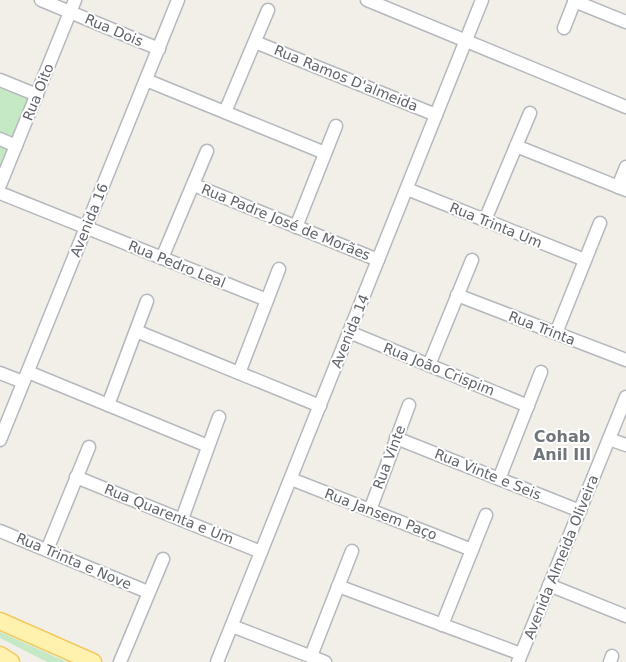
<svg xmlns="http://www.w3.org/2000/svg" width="626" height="662" font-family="'DejaVu Sans',sans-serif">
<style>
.green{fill:#c5e8c5}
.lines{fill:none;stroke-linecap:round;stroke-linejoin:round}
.minor-casing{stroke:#b5b8bc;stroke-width:15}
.major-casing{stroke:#f2c960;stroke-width:19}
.minor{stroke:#fff;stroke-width:12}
.major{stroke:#fff2af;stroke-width:16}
.labels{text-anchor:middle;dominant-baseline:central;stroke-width:4;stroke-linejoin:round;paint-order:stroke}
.street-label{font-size:14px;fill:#5f6368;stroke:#fff}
.quarter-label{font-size:16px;font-weight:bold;fill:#70757a;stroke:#fff}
</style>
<rect width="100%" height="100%" fill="#f1efe8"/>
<g class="green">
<polygon points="0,87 30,99 0,174"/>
<polygon points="0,632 67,662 47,662 0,638"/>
</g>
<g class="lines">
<g class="minor-casing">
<g id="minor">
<polyline points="41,0 159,49"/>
<polyline points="367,0 626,107"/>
<polyline points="574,1 626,22"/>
<polyline points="564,28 575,0"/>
<polyline points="255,42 436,115"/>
<polyline points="0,80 37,95"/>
<polyline points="146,80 325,153"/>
<polyline points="225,112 268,10"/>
<polyline points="0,139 16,146"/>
<polyline points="516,146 626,190"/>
<polyline points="0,185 75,0"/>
<polyline points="194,185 378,260"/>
<polyline points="618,187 626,167"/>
<polyline points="407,189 585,260"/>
<polyline points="0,193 267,300"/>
<polyline points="485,220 530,113"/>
<polyline points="296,227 336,126"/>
<polyline points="162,258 207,151"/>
<polyline points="457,295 626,360"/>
<polyline points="136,331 320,406"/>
<polyline points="349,332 528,406"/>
<polyline points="556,333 600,223"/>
<polyline points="429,365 472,260"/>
<polyline points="28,372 208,446"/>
<polyline points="0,373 23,382"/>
<polyline points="239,373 279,269"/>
<polyline points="108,405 147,301"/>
<polyline points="396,438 580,511"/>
<polyline points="609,439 626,445"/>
<polyline points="0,440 178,0"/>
<polyline points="76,477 261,552"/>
<polyline points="291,479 472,550"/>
<polyline points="499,479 541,372"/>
<polyline points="370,510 409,405"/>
<polyline points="182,519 219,417"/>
<polyline points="0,531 148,592"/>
<polyline points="47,550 89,447"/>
<polyline points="549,585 626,616"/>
<polyline points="338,586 521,654"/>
<polyline points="442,625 486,515"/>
<polyline points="232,626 325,662"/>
<polyline points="311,656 352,551"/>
<polyline points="120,662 163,559"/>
<polyline points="217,662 482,0"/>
<polyline points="518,662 626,397"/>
<polyline points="610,662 612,656"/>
</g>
</g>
<g class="major-casing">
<g id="major">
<polyline points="0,621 93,662"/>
<polyline points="0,655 11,662"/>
</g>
</g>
<use href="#minor" class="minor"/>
<use href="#major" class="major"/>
</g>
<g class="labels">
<g class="street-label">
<text transform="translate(114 30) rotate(23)">Rua Dois</text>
<text transform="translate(346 78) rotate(22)">Rua Ramos D'almeida</text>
<text transform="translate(38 92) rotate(-68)">Rua Oito</text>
<text transform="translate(89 220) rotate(-68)">Avenida 16</text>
<text transform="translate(286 222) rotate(22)">Rua Padre José de Morães</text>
<text transform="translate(496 225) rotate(22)">Rua Trinta Um</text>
<text transform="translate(177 264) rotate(22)">Rua Pedro Leal</text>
<text transform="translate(542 328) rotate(21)">Rua Trinta</text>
<text transform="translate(350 331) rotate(-68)">Avenida 14</text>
<text transform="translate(439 369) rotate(22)">Rua João Crispim</text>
<text transform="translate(389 457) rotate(-69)">Rua Vinte</text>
<text transform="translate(488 474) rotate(22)">Rua Vinte e Seis</text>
<text transform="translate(169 514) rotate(22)">Rua Quarenta e Um</text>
<text transform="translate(381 514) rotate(21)">Rua Jansem Paço</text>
<text transform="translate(561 557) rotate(-68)">Avenida Almeida Oliveira</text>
<text transform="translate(74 561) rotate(23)">Rua Trinta e Nove</text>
</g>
<g class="quarter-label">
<text x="562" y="436">Cohab<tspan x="562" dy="18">Anil III</tspan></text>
</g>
</g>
</svg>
